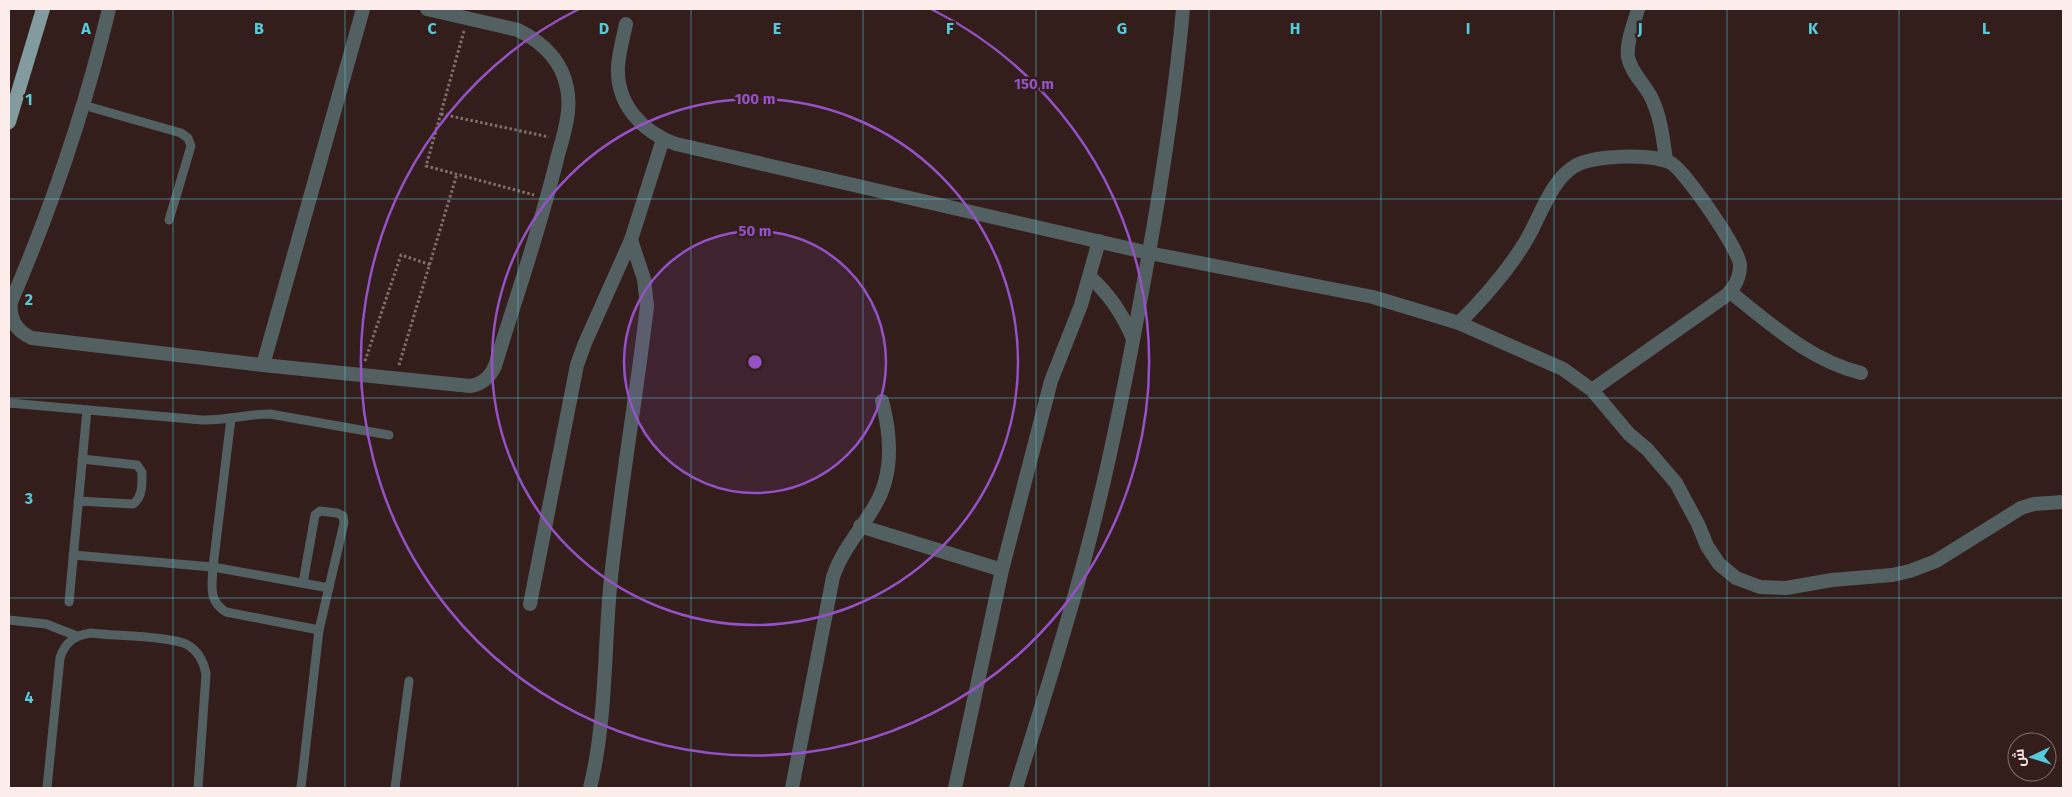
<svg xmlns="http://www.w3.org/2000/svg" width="2072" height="797" font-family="'Fira Sans',Cairo,sans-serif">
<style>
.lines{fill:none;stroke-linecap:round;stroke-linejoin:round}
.path{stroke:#826f6c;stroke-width:3;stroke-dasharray:2.5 2.5;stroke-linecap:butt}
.service{stroke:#536062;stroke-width:9}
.minor{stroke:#536062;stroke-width:14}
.primary{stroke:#819b9f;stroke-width:14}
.grid{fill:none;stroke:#53cbdb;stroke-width:1;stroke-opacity:0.55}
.ring{fill:none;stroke:#9552c8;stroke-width:2.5}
.grid-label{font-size:16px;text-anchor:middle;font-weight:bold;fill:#53cbdb;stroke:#341e1b;stroke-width:5;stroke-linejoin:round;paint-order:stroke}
.centre{fill:#9552c8;stroke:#341e1b;stroke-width:2.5}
.ring-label{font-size:15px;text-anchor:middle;font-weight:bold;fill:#9552c8;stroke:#341e1b;stroke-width:5;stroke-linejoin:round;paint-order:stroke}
</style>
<rect width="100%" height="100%" fill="#341e1b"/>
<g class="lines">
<g class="path">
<polyline points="464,31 426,166 534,195"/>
<polyline points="441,114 549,137"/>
<polyline points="365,361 401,255 431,265"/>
<polyline points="399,365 457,174"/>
</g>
<g class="service">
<polyline points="83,105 181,133 188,138 191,146 169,220"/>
<path d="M9,403L202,420C225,421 247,414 270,414L389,435"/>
<path d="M231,418L213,567C212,586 208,601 226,612L319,630"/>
<path d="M78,501L133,504C143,498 142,482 142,472L137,465L82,459"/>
<polyline points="73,555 213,567 329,588"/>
<polyline points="69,602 87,410"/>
<polyline points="9,620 46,624 77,636"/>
<path d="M47,788L60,658C65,642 75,635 91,633C112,636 173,636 188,645C199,652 204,662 206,674L198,788"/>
<polyline points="301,788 319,630 344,523 343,516 337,513 320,511 315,515 303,583"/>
<polyline points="395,788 409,681"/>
</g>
<g class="minor">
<path d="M109,9C85,109 52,207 11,302C9,319 16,331 32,338L263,365L470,386C483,384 490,377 495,366C516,297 540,229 557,159C563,136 572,112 567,88C562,61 542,42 518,30L427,9"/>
<path d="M1638,9C1634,24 1626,42 1628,57C1631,73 1644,83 1651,97C1661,117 1663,139 1666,160"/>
<path d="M626,24C623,38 619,52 618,66C616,104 642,132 676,144L1149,253L1373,297L1459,323L1563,369L1592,390L1629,434L1647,449L1676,483L1698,524L1707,546L1719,564L1736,578L1760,587L1786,588L1832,580L1892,575L1910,571L1936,561L2021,508L2034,504L2063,502"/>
<path d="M1090,277C1110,295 1123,314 1133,339"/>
<path d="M1730,292C1771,324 1809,360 1861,373"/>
<path d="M1459,323C1483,299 1506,273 1524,244C1539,221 1550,180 1575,166C1592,155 1653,153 1671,163C1685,171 1739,249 1740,265C1740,278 1734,289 1724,297L1592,390"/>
<polyline points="263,365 363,9"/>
<polyline points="860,526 1002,570"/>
<polyline points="530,604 577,365 585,343 631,240 663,139"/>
<path d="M590,788C606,723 604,655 610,588C619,494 636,401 647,306L644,279L631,240"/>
<path d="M792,788L833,577C842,550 860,531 874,507C894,475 891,435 882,401"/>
<polyline points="955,788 1002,570 1051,381 1081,305 1099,241"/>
<path d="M1016,788C1041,707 1068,625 1089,542C1112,454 1129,365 1145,275C1161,187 1175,98 1183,9"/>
</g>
<polyline class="primary" points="9,122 43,9"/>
</g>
<path class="grid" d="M173,9V788M345,9V788M518,9V788M691,9V788M863,9V788M1036,9V788M1209,9V788M1381,9V788M1554,9V788M1727,9V788M1899,9V788M9,199H2063M9,398H2063M9,598H2063"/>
<circle cx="755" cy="362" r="131" fill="#9552c8" fill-opacity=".12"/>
<g class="ring">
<circle cx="755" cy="362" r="131"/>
<circle cx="755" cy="362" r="263"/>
<path d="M931 9A394 394 0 1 1 579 9"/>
</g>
<g class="grid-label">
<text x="86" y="34">A</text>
<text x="259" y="34">B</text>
<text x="432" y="34">C</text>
<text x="604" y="34">D</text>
<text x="777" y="34">E</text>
<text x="950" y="34">F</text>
<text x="1122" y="34">G</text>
<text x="1295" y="34">H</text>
<text x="1468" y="34">I</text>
<text x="1640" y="34">J</text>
<text x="1813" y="34">K</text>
<text x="1986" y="34">L</text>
<text x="29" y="105">1</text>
<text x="29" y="305">2</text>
<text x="29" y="504">3</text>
<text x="29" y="703">4</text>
</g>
<circle cx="755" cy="362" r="8" class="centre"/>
<g class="ring-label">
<text x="1034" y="89">150 m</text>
<text x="755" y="104">100 m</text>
<text x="755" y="236">50 m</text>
</g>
<rect width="2072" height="797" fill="none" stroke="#fcecea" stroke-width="20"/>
<g transform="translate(2032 757) rotate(266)"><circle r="24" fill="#341e1b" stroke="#84706e"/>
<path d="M0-4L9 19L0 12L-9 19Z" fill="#53cbdb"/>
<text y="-8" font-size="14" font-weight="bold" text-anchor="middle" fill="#fcecea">ش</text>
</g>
</svg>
